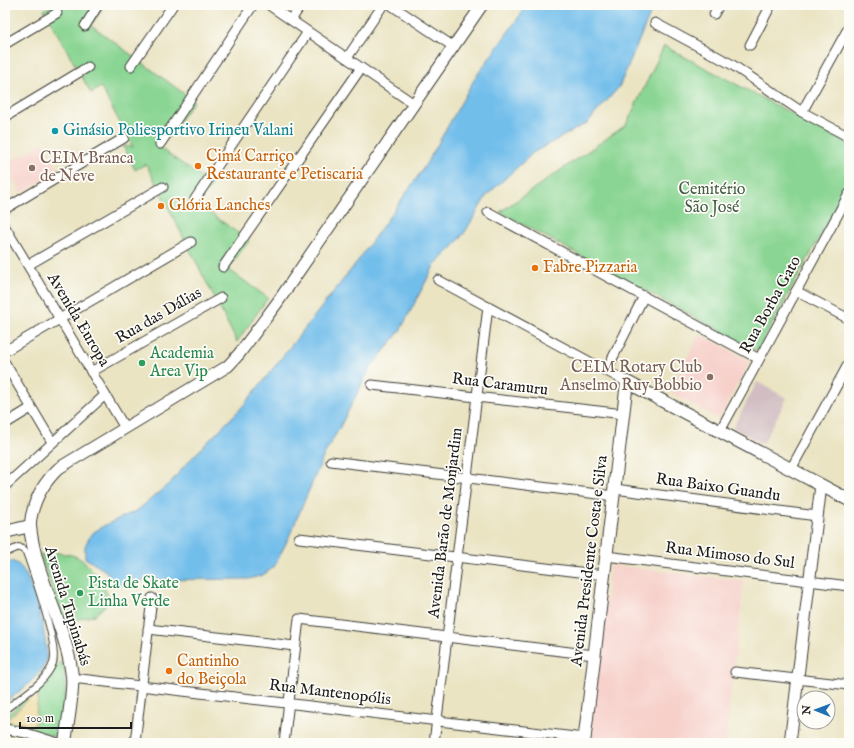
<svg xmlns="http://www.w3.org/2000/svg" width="854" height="748" font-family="'IM FELL English',serif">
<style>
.built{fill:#f7d0ca}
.industrial{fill:#d2bec2}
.green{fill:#8ad593;stroke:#537858}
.sand{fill:#eeda9e;stroke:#857b5d}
.water{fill:#72beeb;stroke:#476d84}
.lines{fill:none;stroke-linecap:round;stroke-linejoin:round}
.pedestrian-casing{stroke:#3b3a35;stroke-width:8}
.minor-casing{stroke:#3b3a35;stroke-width:11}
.tertiary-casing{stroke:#3b3a35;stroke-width:13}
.secondary-casing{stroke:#3b3a35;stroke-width:14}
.pedestrian{stroke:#fff;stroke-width:6}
.minor{stroke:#fff;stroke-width:9}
.tertiary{stroke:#fff;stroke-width:11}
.secondary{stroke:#fff;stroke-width:12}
.culture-dot{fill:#0f9aa8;stroke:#fdfcf7;stroke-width:1.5}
.food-dot{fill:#e8710a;stroke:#fdfcf7;stroke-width:1.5}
.education-dot{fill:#8d6e63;stroke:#fdfcf7;stroke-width:1.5}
.leisure-dot{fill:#2e9e5b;stroke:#fdfcf7;stroke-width:1.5}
.labels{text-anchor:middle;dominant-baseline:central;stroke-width:3.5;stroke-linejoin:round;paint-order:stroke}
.culture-label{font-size:16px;fill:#0d838f;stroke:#fdfcf7;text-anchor:start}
.food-label{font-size:16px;fill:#c56008;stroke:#fdfcf7;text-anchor:start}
.education-label{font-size:16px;fill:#785e54;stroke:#fdfcf7;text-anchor:start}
.park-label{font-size:16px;fill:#425d46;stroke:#fdfcf7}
.street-label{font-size:16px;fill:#1c1c1c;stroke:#fdfcf7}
.leisure-label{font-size:16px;fill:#27864d;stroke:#fdfcf7;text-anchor:start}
</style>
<rect width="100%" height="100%" fill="#fdfcf7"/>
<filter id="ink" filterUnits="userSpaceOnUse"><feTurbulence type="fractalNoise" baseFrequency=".025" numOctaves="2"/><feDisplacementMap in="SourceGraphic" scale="8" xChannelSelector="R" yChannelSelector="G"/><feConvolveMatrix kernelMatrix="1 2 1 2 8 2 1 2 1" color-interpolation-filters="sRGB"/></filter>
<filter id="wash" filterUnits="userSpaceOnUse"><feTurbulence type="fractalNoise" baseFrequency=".012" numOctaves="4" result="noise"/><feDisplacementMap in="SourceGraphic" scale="16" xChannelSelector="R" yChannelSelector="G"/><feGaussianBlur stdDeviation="0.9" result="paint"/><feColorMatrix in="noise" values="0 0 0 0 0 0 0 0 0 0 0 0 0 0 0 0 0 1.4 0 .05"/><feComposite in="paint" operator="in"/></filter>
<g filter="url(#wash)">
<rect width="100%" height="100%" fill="#eae4c3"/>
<g class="built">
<polygon points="43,143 59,171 22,193 5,165"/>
<polygon points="700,334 750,361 719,419 669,392"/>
<polygon points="610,565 744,581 725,743 589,743"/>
</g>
<polygon class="industrial" points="757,382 787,398 763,444 733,428"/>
<g class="green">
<polygon points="52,5 97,5 102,9 91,25 194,101 160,148 212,185 198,204 249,241 228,269 268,298 237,342 146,164 135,170 123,146 133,147 101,87 91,93 44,10"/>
<polygon points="664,46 849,144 849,184 757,351 500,212 626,125"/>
<path d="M58,553C65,554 72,554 79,558C92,566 105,587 110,601L95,615L75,620L63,619L40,555Z"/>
<polygon points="63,659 66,687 60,739 36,730 5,725 5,717 46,680"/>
</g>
<polygon class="sand" points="35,693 38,696 35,724 31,726 6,721"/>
<g class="water">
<polygon points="524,5 654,5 619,87 587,123 534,152 487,195 465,232 452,248 435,264 400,331 369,370 340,427 325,453 288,539 274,567 263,575 249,579 144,580 119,586 112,581 106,571 85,558 85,546 91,534 105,525 138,510 171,482 185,465 242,407 272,370 357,262 421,172 435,149 475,78 521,14"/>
<path d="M11,561C13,562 17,563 19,565C32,575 52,649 45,664C38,678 17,693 5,703V565Z"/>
</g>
</g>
<g filter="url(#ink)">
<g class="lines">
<g class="pedestrian-casing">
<path id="pedestrian" d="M5,553L19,547L26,552C33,572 59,646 53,663C46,683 20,697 5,710"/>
</g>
<g class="minor-casing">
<g id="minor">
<polyline points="269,5 414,104"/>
<polyline points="391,5 454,47"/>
<polyline points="714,14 719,5"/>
<polyline points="291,20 301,5"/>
<polyline points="655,23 731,64 802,112 849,137"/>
<polyline points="85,26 98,5"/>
<polyline points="5,44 57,13"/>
<polyline points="750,45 771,5"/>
<polyline points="347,58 383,5"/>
<polyline points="131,66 173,5"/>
<polyline points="802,112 849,27"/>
<polyline points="5,117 88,67"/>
<polyline points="160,144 253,5"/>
<polyline points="195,199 308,32"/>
<polyline points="5,209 124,138"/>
<polyline points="488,212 759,359"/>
<polyline points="5,227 125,428"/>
<polyline points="28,265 163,187"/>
<polyline points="223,267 361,68"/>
<polyline points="438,280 627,382"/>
<polyline points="796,291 849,319"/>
<polyline points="5,351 191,242"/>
<polyline points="5,363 52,442"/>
<polyline points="606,371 644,296"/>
<polyline points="91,372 221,298"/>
<polyline points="372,385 624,414"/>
<polyline points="5,424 31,408"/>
<polyline points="720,431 849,194"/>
<polyline points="331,461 614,496"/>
<polyline points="791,469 849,363"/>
<polyline points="5,486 105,395"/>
<polyline points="615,489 817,516"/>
<polyline points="299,538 604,575"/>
<polyline points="606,556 849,586"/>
<polyline points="148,629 295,646"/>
<polyline points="735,672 849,685"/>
<polyline points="72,678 584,738"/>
<polyline points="5,729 26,733 58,743"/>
<polyline points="135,743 152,598"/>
<polyline points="284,743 299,619 594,655"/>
<polyline points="434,743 488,307"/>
</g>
</g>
<g class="tertiary-casing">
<g id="tertiary">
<path d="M30,526C32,503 42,484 59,468L228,366L239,354L277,303L482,5"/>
<polyline points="790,743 821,485"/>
</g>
</g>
<g class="secondary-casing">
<g id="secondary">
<path d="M5,532L30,526C35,578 66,624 72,676C74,692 67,725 65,743"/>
<polyline points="584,743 627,382 849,500"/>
</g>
</g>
<use href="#pedestrian" class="pedestrian"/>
<use href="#minor" class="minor"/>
<use href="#tertiary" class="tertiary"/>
<use href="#secondary" class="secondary"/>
</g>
</g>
<circle class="culture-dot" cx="55" cy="131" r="4"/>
<g class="food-dot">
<circle cx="198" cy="166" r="4"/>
<circle cx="161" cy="206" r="4"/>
<circle cx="535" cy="268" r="4"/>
<circle cx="169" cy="671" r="4"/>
</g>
<g class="education-dot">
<circle cx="32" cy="168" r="4"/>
<circle cx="710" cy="377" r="4"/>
</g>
<g class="leisure-dot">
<circle cx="142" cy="363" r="4"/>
<circle cx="80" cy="593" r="4"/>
</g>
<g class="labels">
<g class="culture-label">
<text x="63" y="131">Ginásio Poliesportivo Irineu Valani</text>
</g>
<g class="food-label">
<text x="206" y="157">Cimá Carriço<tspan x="206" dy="18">Restaurante e Petiscaria</tspan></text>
<text x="169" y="206">Glória Lanches</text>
<text x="543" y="268">Fabre Pizzaria</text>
<text x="177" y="662">Cantinho<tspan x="177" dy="18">do Beiçola</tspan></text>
</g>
<g class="education-label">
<text x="40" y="159">CEIM Branca<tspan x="40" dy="18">de Neve</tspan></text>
<text x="702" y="368" text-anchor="end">CEIM Rotary Club<tspan x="702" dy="18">Anselmo Ruy Bobbio</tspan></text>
</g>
<g class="park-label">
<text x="712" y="190">Cemitério<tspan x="712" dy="18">São José</tspan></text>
</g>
<g class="street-label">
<text transform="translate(771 305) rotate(-61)">Rua Borba Gato</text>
<text transform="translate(159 316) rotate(-30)">Rua das Dálias</text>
<text transform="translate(78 320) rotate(59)">Avenida Europa</text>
<text transform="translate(500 385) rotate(7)">Rua Caramuru</text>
<text transform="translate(718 488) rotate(8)">Rua Baixo Guandu</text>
<text transform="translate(446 523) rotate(-83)">Avenida Barão de Monjardim</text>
<text transform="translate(730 556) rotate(7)">Rua Mimoso do Sul</text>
<text transform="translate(590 561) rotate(-83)">Avenida Presidente Costa e Silva</text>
<text transform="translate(67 606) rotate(73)">Avenida Tupinabás</text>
<text transform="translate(330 693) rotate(7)">Rua Mantenopólis</text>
</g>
<g class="leisure-label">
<text x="150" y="354">Academia<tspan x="150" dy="18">Area Vip</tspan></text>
<text x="88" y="584">Pista de Skate<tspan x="88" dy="18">Linha Verde</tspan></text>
</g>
</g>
<rect width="854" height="748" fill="none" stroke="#fdfcf7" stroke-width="20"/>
<g transform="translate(816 710) rotate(271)"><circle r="19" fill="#fdfcf7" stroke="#a3a29f"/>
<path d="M0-3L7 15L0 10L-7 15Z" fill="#1f6fb2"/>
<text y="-6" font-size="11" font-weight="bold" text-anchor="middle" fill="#1c1c1c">N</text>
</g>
<path d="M20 722v6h111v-6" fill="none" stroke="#1c1c1c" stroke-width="2"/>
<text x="26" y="722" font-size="12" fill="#1c1c1c" stroke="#fdfcf7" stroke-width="3" paint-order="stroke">100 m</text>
</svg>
